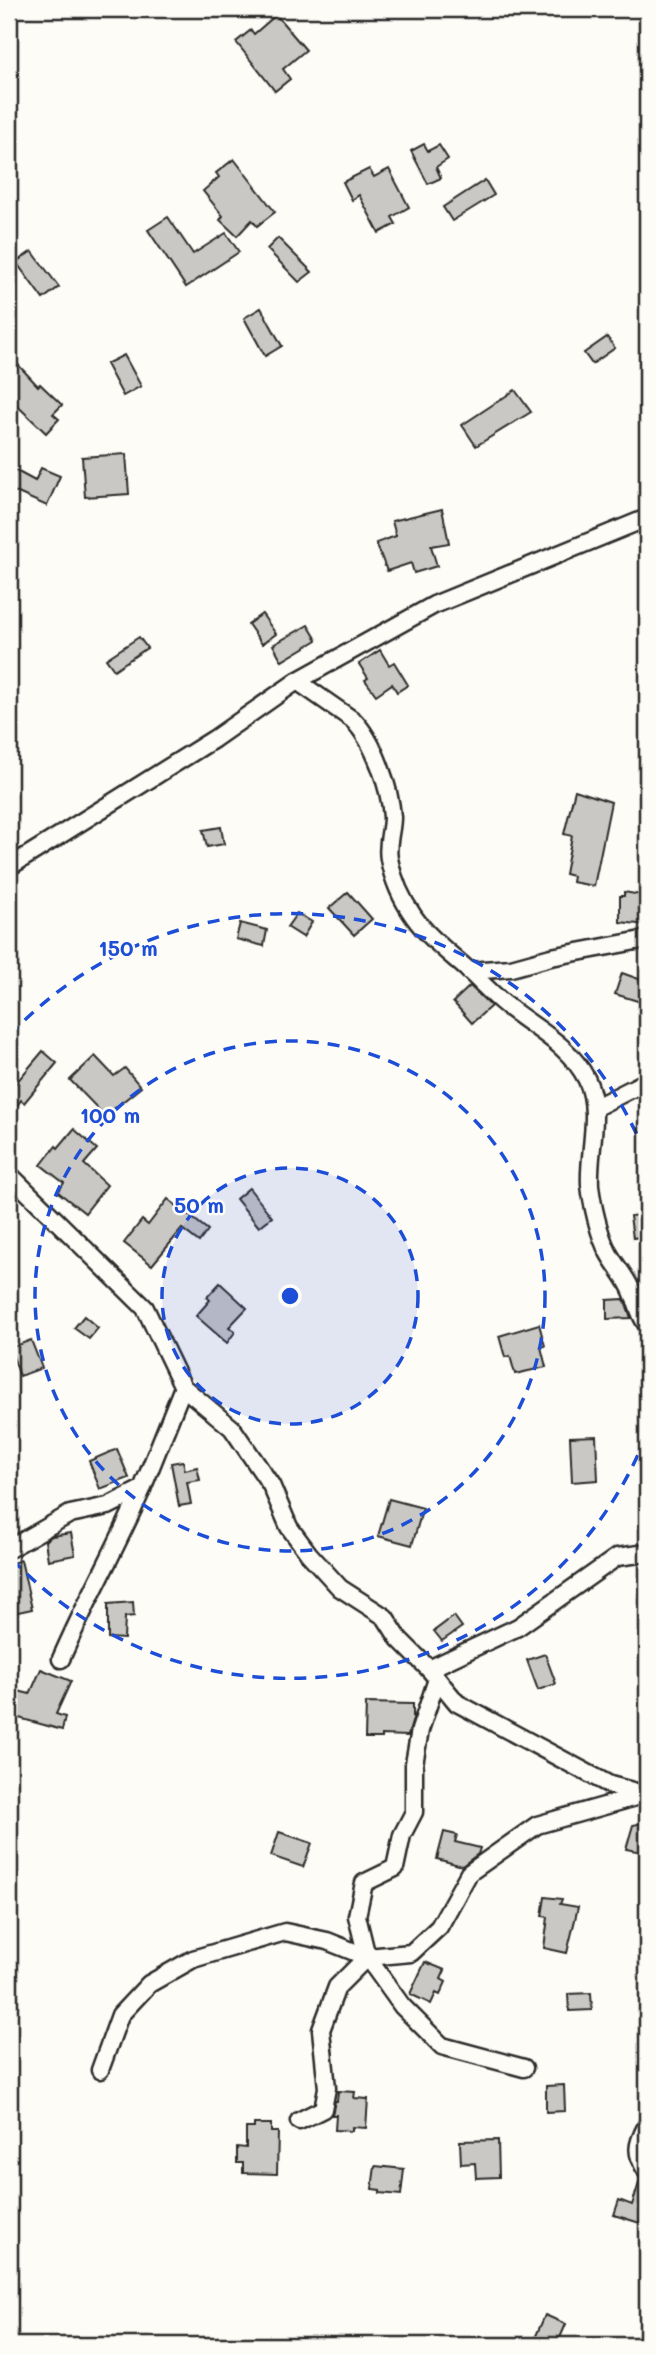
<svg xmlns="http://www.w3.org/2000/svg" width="656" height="2354" font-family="Mali,sans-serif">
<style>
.building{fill:#c9c8c4;stroke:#2b2b2b;stroke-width:2}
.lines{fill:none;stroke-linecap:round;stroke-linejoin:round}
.street-casing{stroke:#2b2b2b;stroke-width:21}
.street{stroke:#fdfcf7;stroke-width:16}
.ring{fill:none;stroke:#1d4ed8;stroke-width:3.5;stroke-dasharray:12 9}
.centre{fill:#1d4ed8;stroke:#fdfcf7;stroke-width:3.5}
.ring-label{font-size:21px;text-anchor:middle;font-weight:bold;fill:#1d4ed8;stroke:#fdfcf7;stroke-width:5;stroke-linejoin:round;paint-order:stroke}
</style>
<rect width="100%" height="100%" fill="#fdfcf7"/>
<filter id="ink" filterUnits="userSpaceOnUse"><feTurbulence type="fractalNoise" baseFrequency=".0143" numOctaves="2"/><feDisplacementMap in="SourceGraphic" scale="14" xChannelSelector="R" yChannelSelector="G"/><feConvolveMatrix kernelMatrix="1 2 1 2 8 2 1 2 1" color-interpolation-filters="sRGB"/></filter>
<g filter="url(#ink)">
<g class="building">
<polygon points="276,15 306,50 283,69 290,79 275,91 236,42 251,30 254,34"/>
<polygon points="424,144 428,151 439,145 448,159 436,167 441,178 428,184 411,151"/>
<polygon points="234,159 275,212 257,226 252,220 237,236 220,220 223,216 203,191 219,177 216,173"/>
<polygon points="369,169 374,177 389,169 409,207 392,217 396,224 379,233 359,195 352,200 343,182"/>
<polygon points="485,180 494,195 452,221 443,207"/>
<polygon points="168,217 193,254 226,233 239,252 186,287 148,230"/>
<polygon points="278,238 312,272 299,282 267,249"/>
<polygon points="32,251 59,287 43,299 16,262"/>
<polygon points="261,308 282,346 265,356 244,318"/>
<polygon points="607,337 615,348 592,364 584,353"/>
<polygon points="9,355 38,386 40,384 62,405 53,414 59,419 46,433 9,398"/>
<polygon points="124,355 141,386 123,396 106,364"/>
<polygon points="515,390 531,412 476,446 462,425"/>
<polygon points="126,454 129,494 85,497 82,457"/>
<polygon points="9,467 35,481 41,468 60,476 47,506 9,489"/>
<polygon points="442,509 449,543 431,546 437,566 414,573 411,563 387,571 376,543 396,536 392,521"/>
<polygon points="262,614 276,634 262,644 248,624"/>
<polygon points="308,625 317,640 282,661 273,645"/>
<polygon points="139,637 147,648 114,670 106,659"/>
<polygon points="380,650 389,665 394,662 408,685 397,692 392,684 376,695 365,680 368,678 359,664"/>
<polygon points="575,790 611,802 594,886 572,882 573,876 565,874 572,836 564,834"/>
<polygon points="221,827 224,844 207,847 203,830"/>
<polygon points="348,892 372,919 354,935 329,908"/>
<polygon points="624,892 647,896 647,925 620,922 620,896 624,896"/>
<polygon points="297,913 312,922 303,937 287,927"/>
<polygon points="240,923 267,930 264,946 236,939"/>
<polygon points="622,973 647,982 647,992 644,1003 615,994"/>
<polygon points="470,986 491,1006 472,1023 453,1002"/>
<polygon points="43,1051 57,1063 24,1103 21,1100 9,1117 9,1091"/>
<polygon points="95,1056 114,1076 125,1068 141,1087 105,1116 70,1080"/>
<polygon points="74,1129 97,1149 84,1164 107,1185 85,1213 58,1192 64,1183 41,1165 56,1146 58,1148"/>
<polygon points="249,1188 272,1217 259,1227 236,1199"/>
<polygon points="168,1199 208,1230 199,1242 182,1229 152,1265 124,1243 142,1220 148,1225"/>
<polygon points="647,1214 647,1236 633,1238 630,1216"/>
<polygon points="220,1283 247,1308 229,1327 235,1332 227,1343 196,1316 210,1300 207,1297"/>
<polygon points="624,1299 631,1318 607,1319 607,1300"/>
<polygon points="84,1316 98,1328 89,1339 74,1328"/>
<polygon points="539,1324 545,1346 541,1347 546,1367 515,1374 510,1356 505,1357 499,1336"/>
<polygon points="31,1340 42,1368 20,1376 10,1348"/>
<polygon points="596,1436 598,1480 572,1482 570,1437"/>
<polygon points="117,1449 129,1478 100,1489 89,1461"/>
<polygon points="183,1461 185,1470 197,1467 200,1480 187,1482 191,1504 179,1506 171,1463"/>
<polygon points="389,1499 423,1508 412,1545 378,1536"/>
<polygon points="71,1533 75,1555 48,1560 45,1541 52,1536"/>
<polygon points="21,1560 32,1609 9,1614 9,1564"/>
<polygon points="133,1602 134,1616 125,1617 124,1639 108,1638 108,1604"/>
<polygon points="454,1616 462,1627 442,1641 434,1631"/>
<polygon points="545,1654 556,1684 538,1690 527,1660"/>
<polygon points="41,1669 71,1681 56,1714 65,1717 62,1730 12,1716 18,1691 30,1694"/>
<polygon points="366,1703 413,1704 413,1719 408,1736 382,1735 382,1738 365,1738"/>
<polygon points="647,1822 647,1853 626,1849 633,1825"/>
<polygon points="279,1832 312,1843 303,1867 271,1856"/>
<polygon points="444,1832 457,1835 455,1842 480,1848 478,1854 462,1866 437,1859"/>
<polygon points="545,1897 562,1899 560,1904 578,1907 567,1953 544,1948 548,1917 542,1916"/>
<polygon points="425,1962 445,1970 441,1979 446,1982 440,1995 436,1993 431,2004 410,1994"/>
<polygon points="591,1993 592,2010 569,2011 568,1994"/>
<polygon points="564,2085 565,2111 546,2112 546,2086"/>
<polygon points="338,2091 355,2092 354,2098 368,2099 366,2128 352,2127 352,2131 335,2130 336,2115 332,2115 335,2101 337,2101"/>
<polygon points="254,2124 271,2124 271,2132 278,2132 277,2174 243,2173 243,2163 237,2163 237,2147 246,2148 246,2128 254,2128"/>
<polygon points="498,2140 499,2177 476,2178 475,2163 461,2164 460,2141"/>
<polygon points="375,2166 404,2169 401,2195 380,2193 380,2190 372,2189"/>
<polygon points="640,2180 647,2182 647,2202 640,2223 614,2215 619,2200 632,2205"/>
<polygon points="545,2315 566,2324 557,2345 532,2345"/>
</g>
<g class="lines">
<g class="street-casing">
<g id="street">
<path d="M297,681L353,720C374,741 390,788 392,817C392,832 386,844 389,859C393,880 402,900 414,917C429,938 449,953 467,969C479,980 490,992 502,1002C531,1027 569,1043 587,1080C602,1113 588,1151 590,1185C592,1204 599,1235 608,1252C614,1264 624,1274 630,1287C637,1300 638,1313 647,1325"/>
<polyline points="9,867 214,739 297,681 434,605 647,518"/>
<polyline points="469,971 511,968 551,957 647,939"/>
<polyline points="594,1108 647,1081"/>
<polyline points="9,1174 145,1308 183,1387 232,1428 271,1485 289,1527 309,1554 340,1588 385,1617 399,1639 429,1669 457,1703 610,1785 647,1795"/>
<polyline points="9,1549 70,1514 108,1506 142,1489 183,1387"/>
<path d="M61,1659C86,1601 117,1547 142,1489"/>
<polyline points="429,1669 518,1627 617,1557 647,1553"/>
<polyline points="437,1679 420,1730 414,1764 414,1812 402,1835 395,1868 364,1883 357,1916 367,1957 402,2006 442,2046 524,2068"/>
<polyline points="100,2070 120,2015 149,1984 193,1959 285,1932 327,1941 367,1957 411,1953 439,1927 469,1873 537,1825 643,1795"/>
<polyline points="299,2121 323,2109 327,2088 321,2030 337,1987 367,1957"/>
<path d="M647,2125C636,2145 635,2153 647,2172"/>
</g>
</g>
<use href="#street" class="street"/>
</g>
</g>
<circle cx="290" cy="1296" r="128" fill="#1d4ed8" fill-opacity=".12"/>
<g class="ring">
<circle cx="290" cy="1296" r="128"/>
<circle cx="290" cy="1296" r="255"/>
<path d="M646 1436A383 383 0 0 1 10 1557M10 1035A383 383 0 0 1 646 1156"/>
</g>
<circle cx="290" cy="1296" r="10" class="centre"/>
<g class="ring-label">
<text x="128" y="956">150 m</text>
<text x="110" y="1123">100 m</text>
<text x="199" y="1213">50 m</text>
</g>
<rect width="656" height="2354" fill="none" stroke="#fdfcf7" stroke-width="35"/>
<rect x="18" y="18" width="621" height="2319" fill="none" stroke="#2b2b2b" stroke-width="2.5" filter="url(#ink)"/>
</svg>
